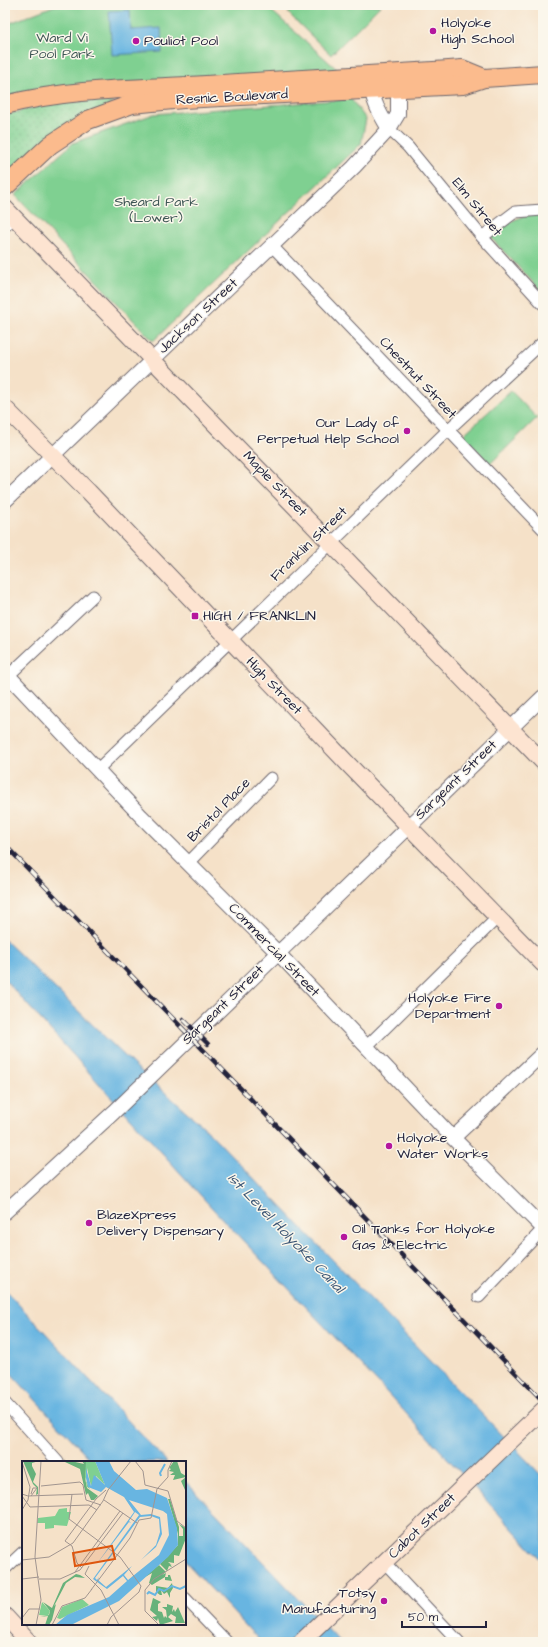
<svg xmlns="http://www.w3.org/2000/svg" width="548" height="1647" font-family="'Architects Daughter',sans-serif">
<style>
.grass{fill:url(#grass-dots);stroke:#507966}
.park{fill:#7fd091;stroke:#507966}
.water{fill:#68b5e1;stroke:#456c8e}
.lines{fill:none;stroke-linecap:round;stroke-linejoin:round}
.minor-casing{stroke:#6c656c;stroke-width:13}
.tertiary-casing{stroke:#6c656c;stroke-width:16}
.secondary-casing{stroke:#6c656c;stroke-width:18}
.primary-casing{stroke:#6c656c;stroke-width:20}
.minor{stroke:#fff;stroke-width:11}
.tertiary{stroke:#fff;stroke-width:14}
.secondary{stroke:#fde4d1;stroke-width:16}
.primary{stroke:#fbbb8d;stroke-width:18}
.rail-casing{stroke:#22223b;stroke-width:4.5}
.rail{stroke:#fbf7ec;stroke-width:3;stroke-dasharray:9;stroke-linecap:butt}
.poi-dot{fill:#b5179e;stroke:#fbf7ec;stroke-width:1.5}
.labels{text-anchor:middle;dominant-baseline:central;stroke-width:3;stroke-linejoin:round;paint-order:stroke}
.poi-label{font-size:14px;fill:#22223b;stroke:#fbf7ec;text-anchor:start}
.park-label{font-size:14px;fill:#3e5655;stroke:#fbf7ec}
.street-label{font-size:14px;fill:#22223b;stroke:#fbf7ec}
.water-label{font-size:15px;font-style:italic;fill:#3a5575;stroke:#fbf7ec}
.inset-river{fill:none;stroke:#68b5e1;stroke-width:2}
.inset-road{fill:none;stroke:#a19590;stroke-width:1}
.view{fill:#de560e;fill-opacity:0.15;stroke:#de560e;stroke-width:2}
.inset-edge{fill:none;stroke:#22223b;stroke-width:2}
</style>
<defs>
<pattern id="grass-dots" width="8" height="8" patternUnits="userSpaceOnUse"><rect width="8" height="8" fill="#7fd091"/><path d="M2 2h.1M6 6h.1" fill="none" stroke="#6db27e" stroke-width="1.8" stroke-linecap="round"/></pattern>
</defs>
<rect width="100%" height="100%" fill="#fbf7ec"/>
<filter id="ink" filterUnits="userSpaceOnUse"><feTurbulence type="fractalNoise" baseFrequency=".025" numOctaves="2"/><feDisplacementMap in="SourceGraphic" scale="8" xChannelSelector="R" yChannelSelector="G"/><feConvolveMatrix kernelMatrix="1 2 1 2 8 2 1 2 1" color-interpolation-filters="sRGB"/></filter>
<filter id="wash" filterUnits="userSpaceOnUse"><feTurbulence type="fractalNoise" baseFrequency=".012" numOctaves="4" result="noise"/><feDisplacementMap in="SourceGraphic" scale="16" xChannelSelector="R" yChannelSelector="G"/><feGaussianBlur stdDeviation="0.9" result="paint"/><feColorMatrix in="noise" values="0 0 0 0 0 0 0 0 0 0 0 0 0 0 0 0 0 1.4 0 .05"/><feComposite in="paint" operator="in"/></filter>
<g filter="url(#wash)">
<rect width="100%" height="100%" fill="#f5e1c8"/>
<polygon class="grass" points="102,100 114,102 5,176 5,115 52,103"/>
<g class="park">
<polygon points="56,5 265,5 339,71 33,89 5,97 5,25"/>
<polygon points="295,5 381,5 331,55 288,13"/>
<polygon points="351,99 366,119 361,144 153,341 15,195 73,143 154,114"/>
<path d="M543,214V293L491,238C513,220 514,216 543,214Z"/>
<polygon points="511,391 537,418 490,464 463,435"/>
</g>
<g class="water">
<polygon points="130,10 131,30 161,28 162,52 112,55 109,11"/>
<polygon points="5,940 134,1065 206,1129 543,1477 543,1562 380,1385 213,1209 5,980"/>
<polygon points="5,1290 167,1462 93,1462 5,1367"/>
<polygon points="185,1481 340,1642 261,1642 185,1561"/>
</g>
</g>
<g filter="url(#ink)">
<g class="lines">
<g class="minor-casing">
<g id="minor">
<polyline points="389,129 408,147 482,237 543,304"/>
<polyline points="5,226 14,218"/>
<polyline points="482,237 515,212 543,210"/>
<polyline points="272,246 543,529"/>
<polyline points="8,676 93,596"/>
<polyline points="97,770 447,431 543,342"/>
<polyline points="188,863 271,778"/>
<polyline points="366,1047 498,917"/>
<polyline points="479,1297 543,1229"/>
<polyline points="5,1403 58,1462"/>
<polyline points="385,1563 459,1642"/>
<polyline points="5,1569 23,1552"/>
<polyline points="185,1598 227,1642"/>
</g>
</g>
<g class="tertiary-casing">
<g id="tertiary">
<path d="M371,81C371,99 380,114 389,129"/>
<polyline points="5,501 354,167 389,129 398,114 398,78"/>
<polyline points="5,672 141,816 277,952 453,1138 543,1228"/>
<polyline points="453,1138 543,1053"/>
<polyline points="5,1212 114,1112 543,697"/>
</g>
</g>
<g class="secondary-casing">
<g id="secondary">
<polyline points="5,208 543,762"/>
<polyline points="5,408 89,492 348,764 543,964"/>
<polyline points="5,1616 29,1642"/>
<polyline points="301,1642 543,1410"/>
</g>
</g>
<g class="primary-casing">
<g id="primary">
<path d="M5,105C71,88 138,89 206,85C292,80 377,75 462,69L484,78"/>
<polyline points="5,187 50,145 88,120 132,104 183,99 463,85 484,78 543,74"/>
</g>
</g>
<use href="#minor" class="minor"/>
<use href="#tertiary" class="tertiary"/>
<use href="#secondary" class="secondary"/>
<use href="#primary" class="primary"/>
<g class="rail-casing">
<g id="rail">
<polyline points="5,845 543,1401"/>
<polyline points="183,1019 208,1044"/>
</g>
</g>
<use href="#rail" class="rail"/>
</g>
</g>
<g class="poi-dot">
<circle cx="433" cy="31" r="4"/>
<circle cx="136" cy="41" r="4"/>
<circle cx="407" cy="431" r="4"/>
<rect x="191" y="612" width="8" height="8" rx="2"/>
<circle cx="499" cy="1006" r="4"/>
<circle cx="389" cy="1146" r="4"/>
<circle cx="89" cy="1223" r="4"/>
<circle cx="344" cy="1237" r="4"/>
<circle cx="384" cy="1601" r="4"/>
</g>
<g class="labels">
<g class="poi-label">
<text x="441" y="23">Holyoke<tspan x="441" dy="16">High School</tspan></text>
<text x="144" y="41">Pouliot Pool</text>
<text x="399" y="423" text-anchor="end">Our Lady of<tspan x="399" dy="16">Perpetual Help School</tspan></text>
<text x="203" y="616">HIGH / FRANKLIN</text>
<text x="491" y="998" text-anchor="end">Holyoke Fire<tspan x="491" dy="16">Department</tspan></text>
<text x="397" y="1138">Holyoke<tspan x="397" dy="16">Water Works</tspan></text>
<text x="97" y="1215">BlazeXpress<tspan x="97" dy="16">Delivery Dispensary</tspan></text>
<text x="352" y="1229">Oil Tanks for Holyoke<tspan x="352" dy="16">Gas &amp; Electric</tspan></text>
<text x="376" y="1593" text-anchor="end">Totsy<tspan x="376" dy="16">Manufacturing</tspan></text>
</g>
<g class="park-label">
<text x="62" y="38">Ward Vi<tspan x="62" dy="16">Pool Park</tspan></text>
<text x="156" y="202">Sheard Park<tspan x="156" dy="16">(Lower)</tspan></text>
</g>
<g class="street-label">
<text transform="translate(232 97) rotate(-3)">Resnic Boulevard</text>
<text transform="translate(477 207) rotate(51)">Elm Street</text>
<text transform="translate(198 316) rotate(-43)">Jackson Street</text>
<text transform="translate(418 378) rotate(47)">Chestnut Street</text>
<text transform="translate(275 484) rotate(46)">Maple Street</text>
<text transform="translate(309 544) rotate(-44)">Franklin Street</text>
<text transform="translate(274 686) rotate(46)">High Street</text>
<text transform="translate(456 780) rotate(-44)">Sargeant Street</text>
<text transform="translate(219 810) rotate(-46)">Bristol Place</text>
<text transform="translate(274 950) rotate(46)">Commercial Street</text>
<text transform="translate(223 1005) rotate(-44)">Sargeant Street</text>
<text transform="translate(422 1526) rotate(-44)">Cabot Street</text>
</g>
<g class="water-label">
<text transform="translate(286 1233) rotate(46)">1st Level Holyoke Canal</text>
</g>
</g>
<g transform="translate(22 1461)">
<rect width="164" height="164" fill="#f5e1c8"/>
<path d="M1,0H17L10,2V5L14,13L11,21L16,26V33L14,34L15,27L11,23ZM49,0L62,3L60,0H65L63,17L65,27L76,35L72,39H69L66,32L64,34L58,8L43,1ZM152,0H155L159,12L164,15L163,29L159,20L164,16L151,19L153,14H148L152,11L147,10L149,8L147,7ZM146,38H148L157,66V75H161V68L157,63L164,67V77L157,95L152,94V102L146,101L151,105L148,103L150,106L147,105L145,110L138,103L156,84V73ZM137,104L144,111L140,114L144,112L143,116H146V114H148L150,120L143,119V116L130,124L127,122L130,112L118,119ZM54,113L58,114L63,117L53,116L44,122L32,145L34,143L30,159L27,164H23L26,155L18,156L27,154L28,150L21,141L30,147L41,122ZM150,122L151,127L148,132V137L145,131L142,133L139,129L140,134H138L134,131V125L146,127ZM131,137L139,141L136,143V150L140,151L142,157L143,155L145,157L144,149L140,146H145V143L151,145L150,151L152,148L153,151L156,146L163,162H153L154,156L149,153L146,156L151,160L138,164L136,157L135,160L130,156L135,155L128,149Z" fill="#67b27b"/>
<path d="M45,47V51H49L45,65L32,64V67L23,68V62H15L16,57L33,55L37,48ZM20,141L28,150L26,155L17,154Z" fill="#7fd091"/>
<path d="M64,0H73L83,24L74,15L69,25L65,7L64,20L68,28L65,26L63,16ZM60,138L67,144L38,158L35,157L40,146Z" fill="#7fd091"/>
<path d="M73,0H87L92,10L114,29L125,28L145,37L155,67L156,84L146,96L97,140L49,164H33L45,154L87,136L105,120L101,115L85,128L71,118L117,54L113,51L107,60L109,62L107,61L74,104L112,51L102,36L84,26L79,31L66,26L64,17V7L69,25L72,14L83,24ZM107,39L141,50L145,53L147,74L137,94L106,119L102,114L110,105L84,126L76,119L77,116L75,119L73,117L118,56L129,55L137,58L138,71L134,84L119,99L134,86L140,73L138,56L129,53L119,54Z" fill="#68b5e1" fill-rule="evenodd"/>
<path class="inset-river" d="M139,15L138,12L143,3M125,133L127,131L133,134L137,128L142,130L150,125L158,128L164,125"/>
<path class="inset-road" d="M113,0L121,10L123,24L146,30L155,60L164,67M0,1L8,26L6,39L0,49M19,25L58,21L61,24L64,39L79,44M0,33L6,35L61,33M9,33L11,27H15L9,35M50,33L47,58L98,96L119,125L117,131L89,156L85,164M0,35L8,46L67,44L75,49M82,39L115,62M0,99L27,96L51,82L81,40L86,29L109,0M67,105L63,113L79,129L97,164M60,107L55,102L50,85L43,80L74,38L84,29M53,111L98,50M0,118L17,116M17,118H38L58,109L101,52M69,129L108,77L117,59L129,57L135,28L146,16V9L150,0M123,129L132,118L164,98M123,129V150L137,164M0,157L7,148H18M14,164L19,139L13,96L19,0M30,164L40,145L63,137L70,128"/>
<path class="view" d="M90,85L93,98L53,105L51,92Z"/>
<rect width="164" height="164" class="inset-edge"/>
</g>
<rect width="548" height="1647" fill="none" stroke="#fbf7ec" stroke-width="20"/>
<path d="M402 1621v6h84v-6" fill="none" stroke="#22223b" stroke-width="2"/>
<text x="408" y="1621" font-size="12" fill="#22223b" stroke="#fbf7ec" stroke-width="3" paint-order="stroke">50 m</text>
</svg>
